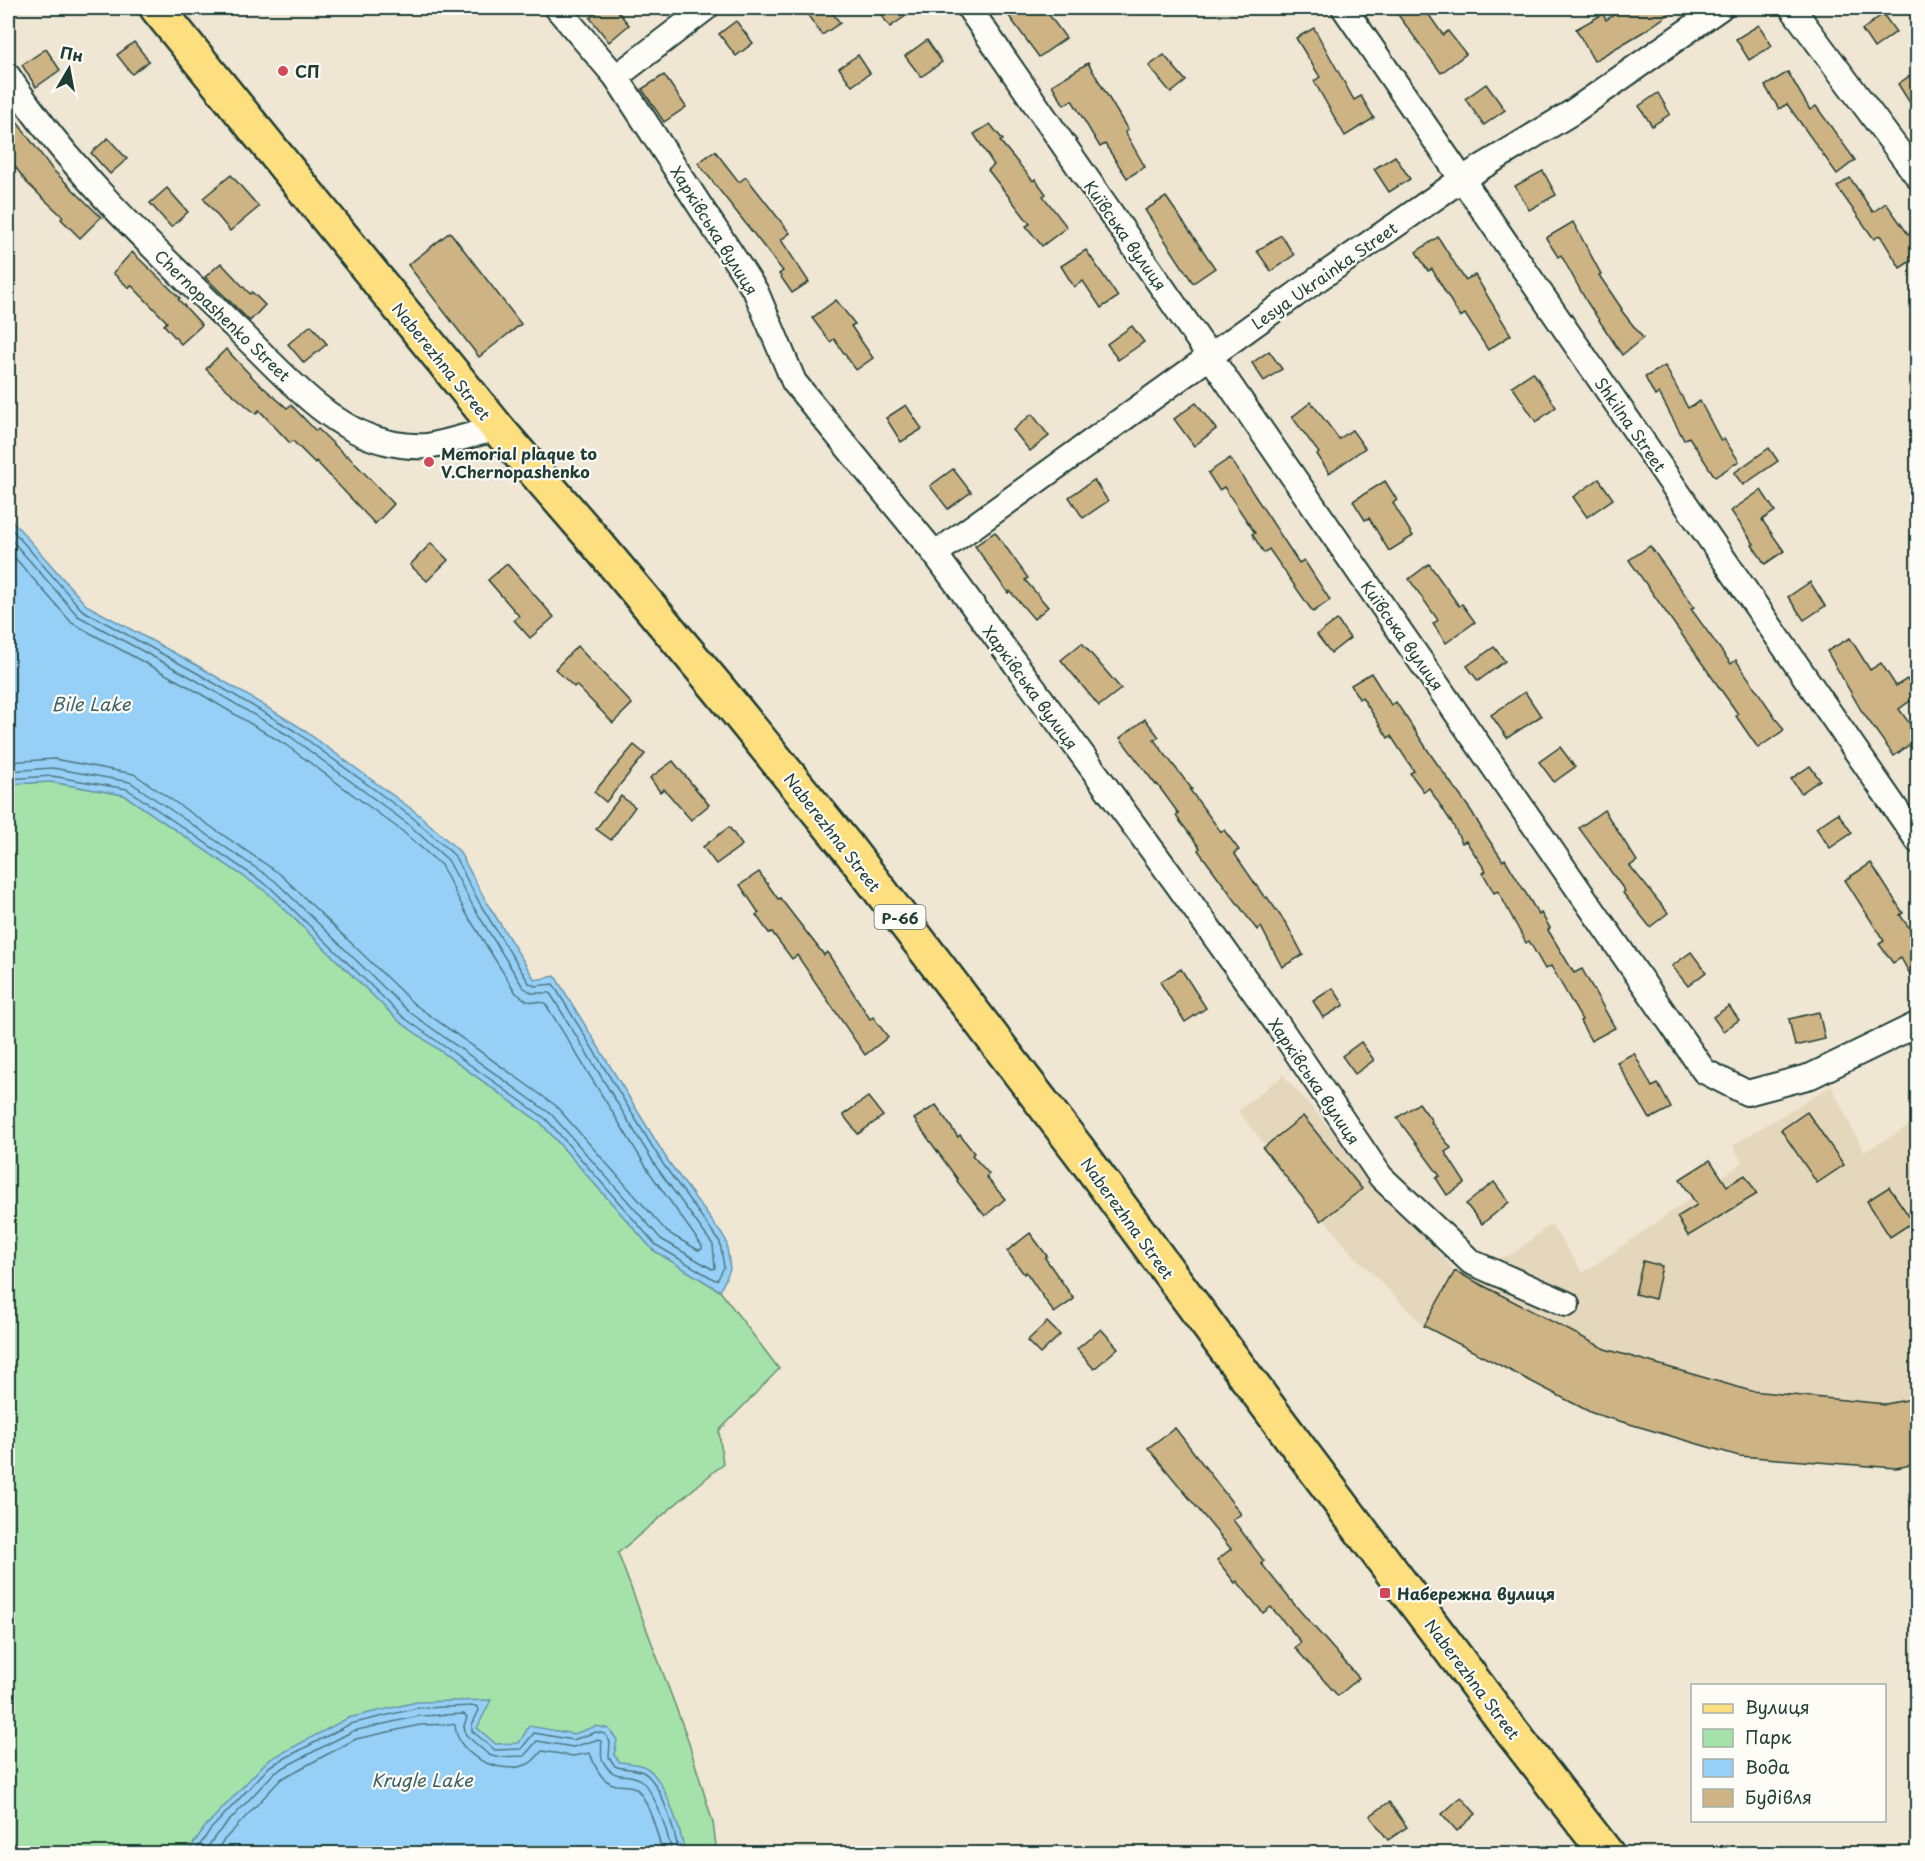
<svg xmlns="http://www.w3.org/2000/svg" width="1925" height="1861" font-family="'Playpen Sans',sans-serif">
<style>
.built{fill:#e5d7bc}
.green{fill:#a5e2a9;stroke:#62906e;stroke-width:1.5}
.water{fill:#97d0f7;stroke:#6795a9;stroke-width:1.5}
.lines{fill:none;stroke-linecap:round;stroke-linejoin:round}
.shore{stroke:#4f7882;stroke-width:1.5}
.building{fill:#ceb484;stroke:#1f3d34;stroke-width:1.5}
.street-casing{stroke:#1f3d34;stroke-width:28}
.primary-casing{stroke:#1f3d34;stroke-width:38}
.street{stroke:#fdfcf7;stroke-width:24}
.primary{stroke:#fedf80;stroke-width:33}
.poi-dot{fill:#d1495b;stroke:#fdfcf7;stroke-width:2}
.labels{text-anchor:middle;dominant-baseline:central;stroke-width:4.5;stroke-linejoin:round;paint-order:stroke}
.shield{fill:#fdfcf7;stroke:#62766e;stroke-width:1.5}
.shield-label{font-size:15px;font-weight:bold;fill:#1f3d34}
.poi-label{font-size:16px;font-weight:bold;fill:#1f3d34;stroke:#fdfcf7;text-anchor:start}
.street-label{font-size:16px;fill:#1f3d34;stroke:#fdfcf7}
.water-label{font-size:18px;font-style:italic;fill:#3d6265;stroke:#fdfcf7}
</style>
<rect width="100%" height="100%" fill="#efe6d4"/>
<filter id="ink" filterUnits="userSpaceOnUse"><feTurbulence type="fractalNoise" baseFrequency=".0167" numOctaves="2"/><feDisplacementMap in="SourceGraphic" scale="12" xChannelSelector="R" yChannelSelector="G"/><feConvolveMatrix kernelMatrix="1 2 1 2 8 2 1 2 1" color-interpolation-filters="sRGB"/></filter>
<g filter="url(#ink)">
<polygon class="built" points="1283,1075 1455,1271 1513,1254 1551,1224 1583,1273 1742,1163 1733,1145 1831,1086 1864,1152 1917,1121 1917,1464 1897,1468 1739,1456 1592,1413 1424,1326 1348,1249 1238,1111"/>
<polygon class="green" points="51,782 124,795 268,893 399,1021 541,1123 653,1250 720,1291 779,1369 719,1431 723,1464 618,1553 687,1737 713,1823 717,1853 8,1854 8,784"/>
<g class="water">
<polygon points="8,516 86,605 200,667 298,726 417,813 459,851 486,901 535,980 555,976 668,1161 726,1240 730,1269 720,1291 653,1250 541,1123 399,1021 268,893 124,795 51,782 8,784"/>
<path d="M491,1700L477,1728L496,1744L519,1743L529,1726L574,1734L596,1726L609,1729L617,1740L614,1755L620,1762C627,1763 636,1763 643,1766C664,1773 681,1833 685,1853H187L205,1827L267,1761L348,1718L417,1702Z"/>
</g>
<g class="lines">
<g class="shore">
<polyline points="8,525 82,610 197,673 295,731 413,818 454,855 480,904 529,983 535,986 553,984 663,1164 720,1242 724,1267 718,1279 715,1280 656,1245 546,1119 403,1017 271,888 127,789 52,776 8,779"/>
<polyline points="8,536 78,616 194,679 291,737 408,824 448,860 474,908 523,987 532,993 550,993 657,1168 713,1245 715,1268 712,1269 661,1239 551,1114 408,1011 275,881 130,782 53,768 8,771"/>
<polyline points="8,550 72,623 189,687 286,745 402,831 441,865 466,913 516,993 527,1001 545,1003 650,1173 702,1246 702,1249 698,1250 667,1232 555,1105 414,1004 280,874 134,774 54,759 8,762"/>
<path d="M194,1854L210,1830L270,1766L350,1724L418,1708L476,1706L479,1710L472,1725V1731L495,1750L521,1749L534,1733L573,1740L596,1732L605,1734L610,1742L609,1757L615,1766C623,1770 635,1768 643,1772C662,1783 675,1833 679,1854"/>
<path d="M203,1854L216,1835L275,1772L353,1731L419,1716L464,1714L467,1717L464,1726L466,1735L489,1755L496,1757L524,1756L537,1741L573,1747L596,1740L601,1741C603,1748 599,1756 604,1763C615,1782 628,1771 640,1780C656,1792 668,1834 672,1854"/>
<path d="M214,1854L223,1841L281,1779L356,1739L420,1725L452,1724L455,1725C457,1757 501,1776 528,1764C534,1761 538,1755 542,1751L573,1756L590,1753C595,1766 600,1781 616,1785C622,1786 630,1785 635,1788C647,1795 660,1840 662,1854"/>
</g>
</g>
<g class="building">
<polygon points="603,8 615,8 629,25 609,42 590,18"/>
<polygon points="817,8 829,8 840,23 822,35 807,14"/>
<polygon points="876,8 917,8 890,27"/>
<polygon points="1003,8 1044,8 1066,38 1039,57"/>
<polygon points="1393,8 1424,8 1443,35 1448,31 1466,54 1441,73"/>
<polygon points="1624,8 1678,8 1643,32 1594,61 1576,29 1603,14 1606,20"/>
<polygon points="1883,14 1896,32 1874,48 1862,30"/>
<polygon points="736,21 753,43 736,56 719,34"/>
<polygon points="1759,25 1772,46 1749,60 1736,39"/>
<polygon points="1314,28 1354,100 1361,96 1374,118 1345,136 1314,81 1320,77 1296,38"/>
<polygon points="927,40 942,62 921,77 905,56"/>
<polygon points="134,42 149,61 132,74 117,55"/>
<polygon points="46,49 60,70 36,87 22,65"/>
<polygon points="858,55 870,73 852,86 839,68"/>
<polygon points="1164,55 1186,81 1171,93 1149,66"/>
<polygon points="1088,63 1128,130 1125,132 1145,167 1127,178 1105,144 1100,147 1072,100 1064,105 1052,85"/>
<polygon points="1917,71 1917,114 1898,84"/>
<polygon points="1788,72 1810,110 1816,106 1855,160 1837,174 1787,104 1779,109 1765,86"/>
<polygon points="664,75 686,107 664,122 642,89"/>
<polygon points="1486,84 1505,110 1484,125 1465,99"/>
<polygon points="1658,93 1670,114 1652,126 1639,106"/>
<polygon points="8,110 52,169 101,217 80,238 61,219 63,217 27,183 8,157"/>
<polygon points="990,124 1003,140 1000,141 1033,181 1035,179 1046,194 1043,196 1067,227 1042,246 1026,226 1030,224 988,170 994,165 974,134"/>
<polygon points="108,138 127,159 110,174 91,153"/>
<polygon points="715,151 739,182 746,177 790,233 781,240 809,282 792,293 779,274 783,271 698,163"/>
<polygon points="1395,156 1410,179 1389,192 1374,169"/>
<polygon points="1543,171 1556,195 1529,210 1515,186"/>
<polygon points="231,175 259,207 230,231 203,198"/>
<polygon points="1850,178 1873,212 1886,203 1908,234 1911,232 1917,242 1917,257 1900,268 1880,235 1874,239 1837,187"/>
<polygon points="167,188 188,212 171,227 150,203"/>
<polygon points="1166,197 1215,268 1193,283 1145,210"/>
<polygon points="1573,222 1601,274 1599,275 1622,309 1621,310 1643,338 1622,355 1587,302 1561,255 1558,257 1546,238"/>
<polygon points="450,232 521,324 479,357 408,265"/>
<polygon points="1281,235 1294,255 1271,271 1257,251"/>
<polygon points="1438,237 1465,280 1475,275 1511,335 1488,350 1465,314 1460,317 1432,269 1428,271 1416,252"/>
<polygon points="1086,250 1118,297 1101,308 1083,281 1074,287 1061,266"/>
<polygon points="132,252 180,298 178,299 202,325 181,344 164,325 167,322 131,285 129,288 113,273"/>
<polygon points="221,263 250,294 252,292 265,305 250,321 205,277"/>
<polygon points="836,300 855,324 851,326 873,358 856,370 834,339 830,342 812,318"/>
<polygon points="311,325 327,344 304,363 288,344"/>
<polygon points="1132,326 1144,342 1118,360 1107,344"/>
<polygon points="226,349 256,381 287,408 291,405 316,431 318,429 346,456 347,455 394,504 375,524 316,461 315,463 293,441 290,443 259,410 256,414 223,386 206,369"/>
<polygon points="1269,351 1282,369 1264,381 1252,363"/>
<polygon points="1665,366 1688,408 1700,401 1721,441 1724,439 1739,461 1715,477 1689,437 1684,440 1659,393 1655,396 1645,377"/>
<polygon points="1533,372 1556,407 1536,422 1512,386"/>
<polygon points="1311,402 1339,439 1352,430 1365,448 1329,473 1317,454 1319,453 1292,417"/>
<polygon points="1196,403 1216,429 1194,446 1174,419"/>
<polygon points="906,405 922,429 901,442 886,418"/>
<polygon points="1032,414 1049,436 1030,451 1013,430"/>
<polygon points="1769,448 1778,461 1743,485 1734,473"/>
<polygon points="1230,458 1299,563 1304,560 1330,600 1313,612 1269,549 1264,553 1252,534 1255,533 1224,487 1219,490 1208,473"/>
<polygon points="953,469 971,492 948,509 930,486"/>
<polygon points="1599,479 1613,499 1587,517 1573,497"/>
<polygon points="1094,480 1108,501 1083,518 1069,497"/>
<polygon points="1385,481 1397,500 1393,503 1413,536 1389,551 1369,518 1365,520 1353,501"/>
<polygon points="1761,490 1775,511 1762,520 1784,551 1765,564 1752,545 1754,544 1731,511"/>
<polygon points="995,532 1028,578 1025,580 1048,607 1034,619 1010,591 1008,593 975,546"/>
<polygon points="431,543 448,560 427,581 410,565"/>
<polygon points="1650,546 1694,607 1691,609 1731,664 1736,660 1784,730 1758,748 1736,716 1738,714 1629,560"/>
<polygon points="507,564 554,617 530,638 514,620 519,616 488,580"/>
<polygon points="1429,564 1459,606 1462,604 1475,622 1446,643 1433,624 1438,620 1409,579"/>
<polygon points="1810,582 1825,606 1804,620 1788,597"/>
<polygon points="1337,620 1350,638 1331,653 1317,635"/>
<polygon points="1850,638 1870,670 1881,663 1896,686 1907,679 1917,694 1917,696 1899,709 1917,734 1917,739 1894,756 1861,710 1827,651"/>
<polygon points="1082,643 1121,689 1099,706 1061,660"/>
<polygon points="577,646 632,704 613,723 576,685 574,687 555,669"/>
<polygon points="1494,647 1505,661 1478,681 1467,666"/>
<polygon points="1371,673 1391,705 1396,702 1433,758 1472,812 1483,831 1503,861 1505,859 1539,915 1541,913 1550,928 1548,930 1574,973 1582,969 1615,1028 1591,1041 1580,1021 1582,1020 1551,966 1545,969 1529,941 1526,943 1498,891 1494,893 1483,873 1486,871 1466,841 1462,843 1452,823 1429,788 1424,792 1410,773 1414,771 1391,736 1388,738 1362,697 1359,699 1351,685"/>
<polygon points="1525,692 1541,716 1507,738 1491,715"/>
<polygon points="1145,719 1159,737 1154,740 1192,789 1190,790 1221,832 1224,830 1239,850 1234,853 1265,898 1267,897 1287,925 1303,955 1282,967 1261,927 1257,930 1198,850 1200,848 1176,816 1179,814 1157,784 1156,785 1120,738"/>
<polygon points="634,745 645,754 606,802 594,792"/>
<polygon points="1560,747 1575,767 1554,782 1539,762"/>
<polygon points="673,761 709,805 691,820 664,789 660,792 650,778"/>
<polygon points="1810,766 1820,780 1801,793 1791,779"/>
<polygon points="621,796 635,807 611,840 596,829"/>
<polygon points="1604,810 1637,861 1630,866 1668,913 1650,927 1623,893 1625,891 1579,828"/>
<polygon points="1838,813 1852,833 1830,848 1816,828"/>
<polygon points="729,827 742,845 716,864 703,847"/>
<polygon points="1871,863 1903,913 1900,915 1917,939 1917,987 1901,958 1893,963 1879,944 1884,941 1845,880"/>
<polygon points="759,872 778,899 780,898 824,955 827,952 870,1019 873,1017 888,1037 865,1055 797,955 792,959 772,932 769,933 756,915 759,913 740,885"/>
<polygon points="1691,952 1706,972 1688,986 1672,966"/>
<polygon points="1181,969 1206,1008 1185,1022 1160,982"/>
<polygon points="1333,988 1344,1005 1323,1018 1313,1001"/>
<polygon points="1729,1006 1739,1020 1723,1031 1713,1017"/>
<polygon points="1819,1012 1825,1039 1795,1046 1789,1019"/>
<polygon points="1361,1042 1374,1060 1355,1074 1342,1056"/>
<polygon points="1634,1053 1652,1087 1658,1084 1671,1108 1650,1119 1617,1062"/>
<polygon points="868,1097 883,1116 858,1134 843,1115"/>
<polygon points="1419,1103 1432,1121 1431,1122 1451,1148 1445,1152 1465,1183 1447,1195 1436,1178 1440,1176 1397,1118"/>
<polygon points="936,1105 958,1137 960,1135 974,1153 972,1155 989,1174 986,1177 1005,1199 985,1216 957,1181 958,1180 914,1119"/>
<polygon points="1807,1112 1844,1165 1817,1183 1781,1130"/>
<polygon points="1303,1116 1362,1189 1321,1221 1263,1148"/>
<polygon points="1710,1160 1727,1186 1745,1175 1757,1194 1688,1236 1677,1217 1697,1205 1680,1179"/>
<polygon points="1494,1182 1509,1202 1482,1224 1466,1204"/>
<polygon points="1889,1187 1913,1222 1890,1237 1867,1201"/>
<polygon points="1030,1233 1047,1256 1045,1258 1074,1299 1054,1313 1026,1272 1024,1274 1007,1251"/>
<polygon points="1643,1261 1662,1266 1655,1299 1635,1294"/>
<polygon points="1455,1271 1605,1349 1751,1391 1886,1404 1917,1398 1917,1464 1896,1468 1739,1456 1592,1413 1424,1326"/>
<polygon points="1047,1322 1060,1335 1040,1354 1027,1341"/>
<polygon points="1101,1329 1118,1348 1094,1369 1077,1349"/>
<polygon points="1175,1428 1241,1514 1233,1520 1264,1561 1261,1563 1294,1604 1359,1678 1338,1696 1295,1648 1301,1642 1271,1607 1263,1613 1237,1581 1235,1583 1217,1560 1231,1549 1148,1448"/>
<polygon points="1461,1797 1476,1814 1457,1831 1442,1814"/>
<polygon points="1389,1802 1407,1827 1388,1840 1370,1816"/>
</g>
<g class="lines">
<g class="street-casing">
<g id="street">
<polyline points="557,8 616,77 756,292 794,382 935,554 1177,884 1278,1025 1381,1177 1471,1262 1567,1304"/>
<polyline points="969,8 1704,1071 1747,1093 1811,1076 1918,1024"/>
<polyline points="1344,8 1918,841"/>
<polyline points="1792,8 1918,177"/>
<path d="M8,76C70,171 154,249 236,328C278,368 328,429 386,442C397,445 415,447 427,446C451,442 474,433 498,429"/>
<polyline points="616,77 706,8"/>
<polyline points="935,554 1298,293 1462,179 1571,113 1720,8"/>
</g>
</g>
<g class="primary-casing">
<polyline id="primary" points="157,8 498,429 588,533 717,687 847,847 1080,1152 1272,1412 1512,1732 1607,1854"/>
</g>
<use href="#street" class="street"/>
<use href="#primary" class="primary"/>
</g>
</g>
<g class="poi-dot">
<circle cx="283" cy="71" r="6"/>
<circle cx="429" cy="462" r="6"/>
<rect x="1379" y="1587" width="12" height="12" rx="3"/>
</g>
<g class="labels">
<rect class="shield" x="874.5" y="905" width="51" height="24" rx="4.5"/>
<g class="shield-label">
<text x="900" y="917">Р-66</text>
</g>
<g class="poi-label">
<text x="295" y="71">СП</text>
<text x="441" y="453">Memorial plaque to<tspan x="441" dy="18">V.Chernopashenko</tspan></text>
<text x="1397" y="1593">Набережна вулиця</text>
</g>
<g class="street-label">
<text transform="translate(715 230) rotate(58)">Харківська вулиця</text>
<text transform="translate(1126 235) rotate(55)">Київська вулиця</text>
<text transform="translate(1324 275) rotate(-35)">Lesya Ukrainka Street</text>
<text transform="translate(223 315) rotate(44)">Chernopashenko Street</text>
<text transform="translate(442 361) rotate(51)">Naberezhna Street</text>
<text transform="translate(1631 424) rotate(55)">Shkilna Street</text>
<text transform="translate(1403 635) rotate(55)">Київська вулиця</text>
<text transform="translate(1031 687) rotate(54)">Харківська вулиця</text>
<text transform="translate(833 832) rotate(52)">Naberezhna Street</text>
<text transform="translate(1315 1081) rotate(56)">Харківська вулиця</text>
<text transform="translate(1128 1218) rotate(54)">Naberezhna Street</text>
<text transform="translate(1473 1679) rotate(53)">Naberezhna Street</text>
</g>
<g class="water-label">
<text x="91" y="703">Bile Lake</text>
<text x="422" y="1779">Krugle Lake</text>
</g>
</g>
<rect width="1925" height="1861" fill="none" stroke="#fdfcf7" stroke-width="30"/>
<rect x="15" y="15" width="1895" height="1831" fill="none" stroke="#1f3d34" stroke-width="2" filter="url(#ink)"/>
<rect x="1691" y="1684" width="195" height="138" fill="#fdfcf7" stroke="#a4b0a9" stroke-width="1.5"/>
<rect x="1703" y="1704" width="30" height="9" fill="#fedf80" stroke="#a4b0a9" stroke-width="1.5"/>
<text x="1745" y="1714" font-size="18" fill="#1f3d34">Вулиця</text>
<rect x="1703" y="1729" width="30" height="18" fill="#a5e2a9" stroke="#a4b0a9" stroke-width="1.5"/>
<text x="1745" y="1744" font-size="18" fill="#1f3d34">Парк</text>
<rect x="1703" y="1759" width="30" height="18" fill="#97d0f7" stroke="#a4b0a9" stroke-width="1.5"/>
<text x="1745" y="1774" font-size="18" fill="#1f3d34">Вода</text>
<rect x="1703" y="1789" width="30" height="18" fill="#ceb484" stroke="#a4b0a9" stroke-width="1.5"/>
<text x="1745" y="1804" font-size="18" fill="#1f3d34">Будівля</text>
<g transform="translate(69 69) rotate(10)" stroke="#fdfcf7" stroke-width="4.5" paint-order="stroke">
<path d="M0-4.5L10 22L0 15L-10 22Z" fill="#1f3d34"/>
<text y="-9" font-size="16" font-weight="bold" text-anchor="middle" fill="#1f3d34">Пн</text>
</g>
</svg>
